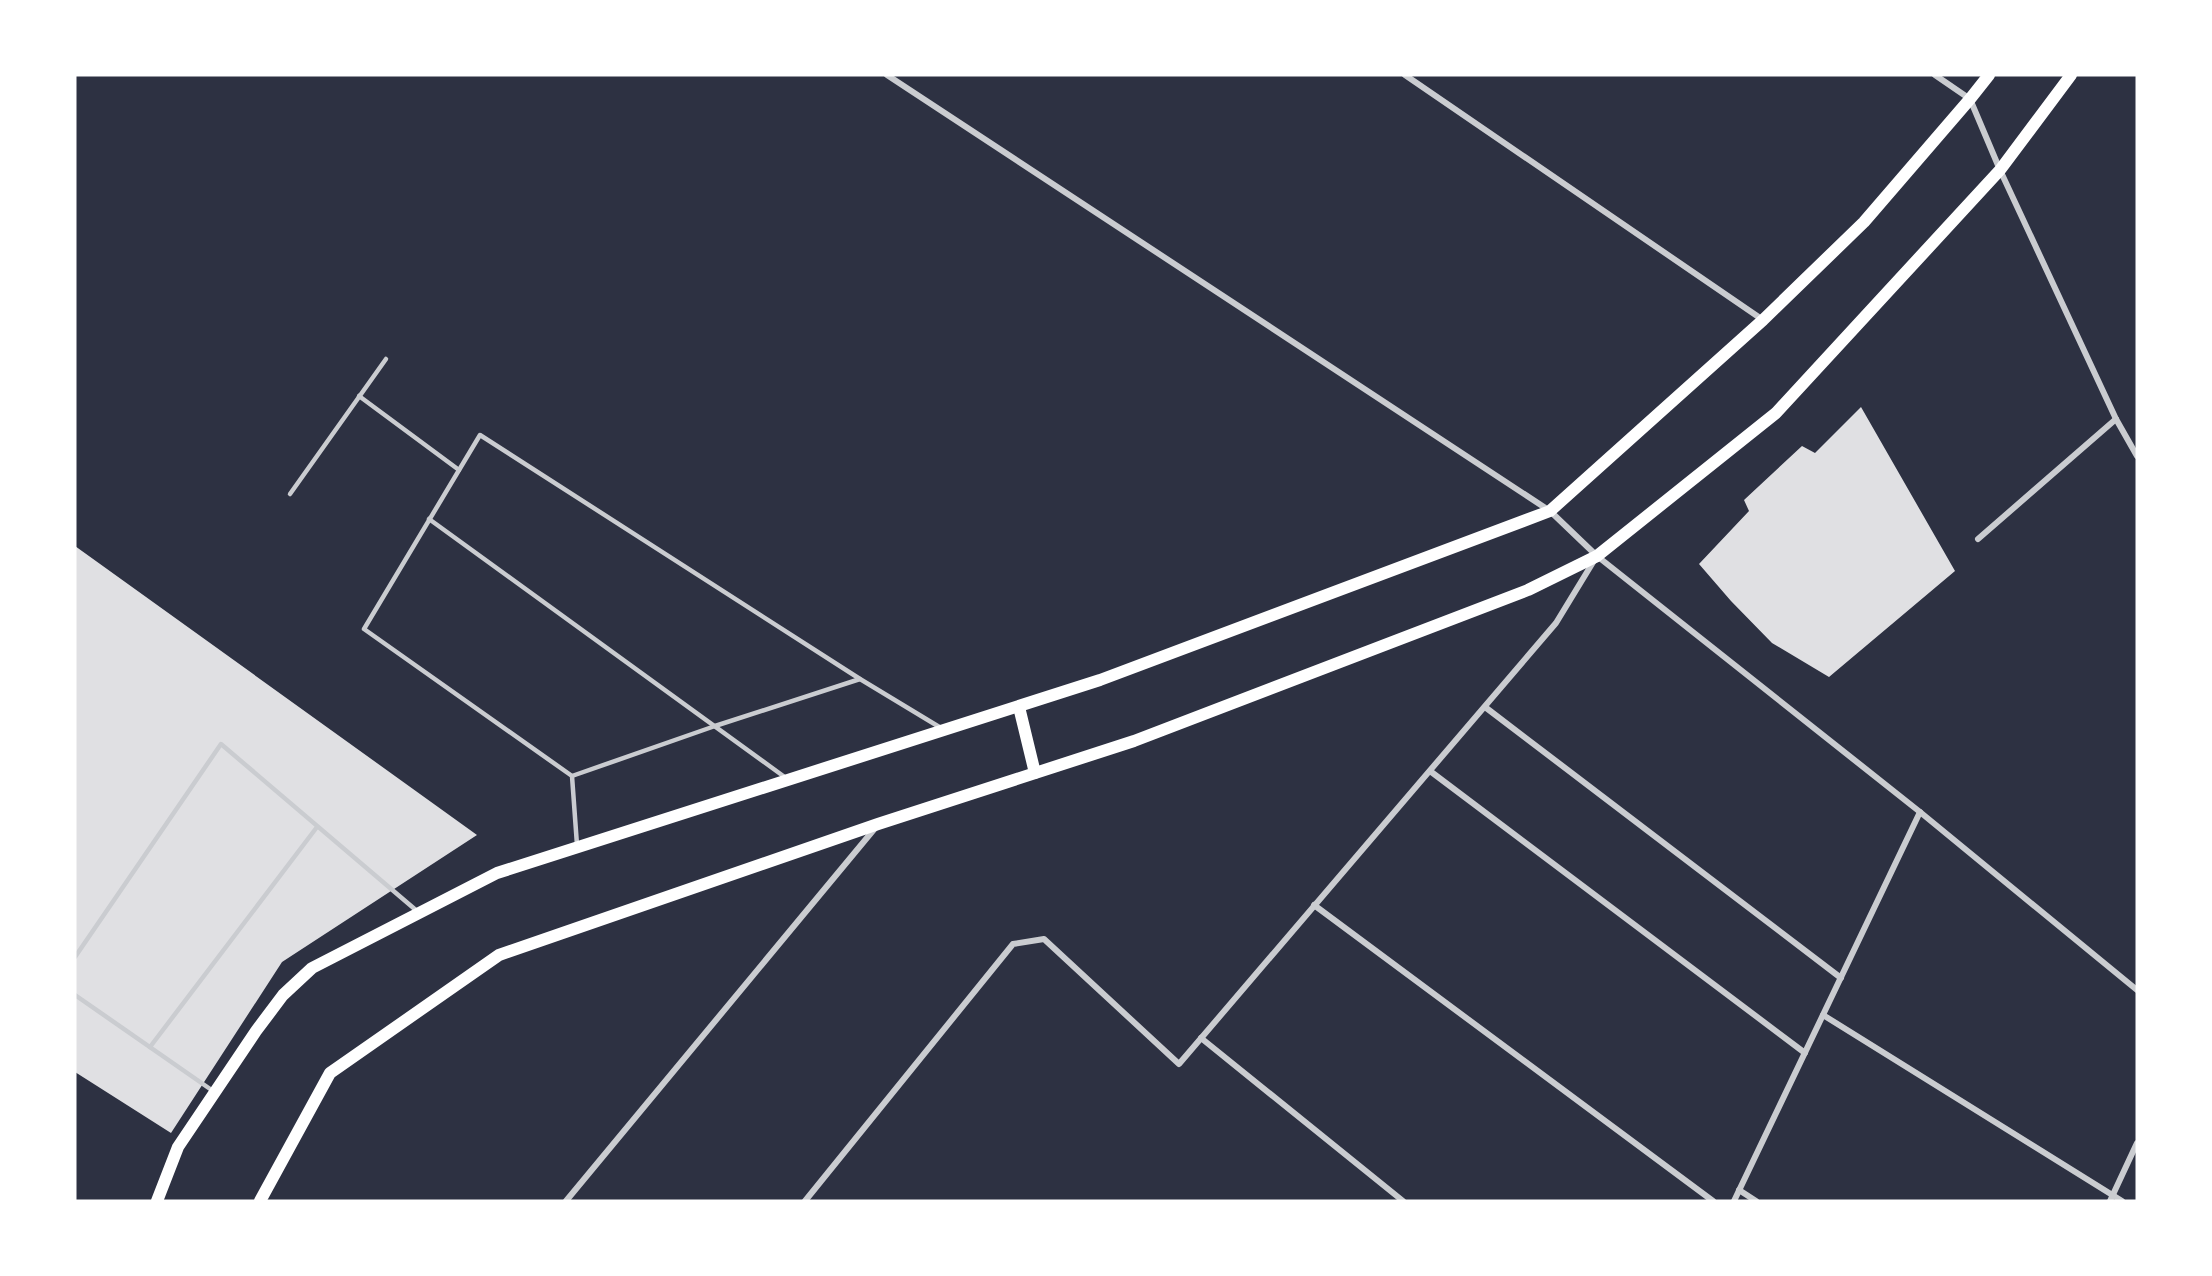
<svg xmlns="http://www.w3.org/2000/svg" width="2212" height="1276" font-family="Raleway,sans-serif">
<style>
.building{fill:#e0e0e3}
.lines{fill:none;stroke-linecap:round;stroke-linejoin:round}
.service{stroke:#caccd0;stroke-width:4.5}
.minor{stroke:#caccd0;stroke-width:6}
.secondary{stroke:#fff;stroke-width:12}
</style>
<rect width="100%" height="100%" fill="#2d3142"/>
<g class="building">
<polygon points="1861,407 1955,571 1829,677 1772,643 1731,601 1699,564 1749,511 1744,500 1802,446 1815,453"/>
<polygon points="75,546 477,835 282,962 171,1133 75,1072"/>
</g>
<g class="lines">
<g class="service">
<polyline points="359,396 459,470"/>
<polyline points="290,494 386,359"/>
<polyline points="429,519 786,778"/>
<polyline points="572,776 715,726 860,679"/>
<polyline points="577,845 572,776 364,629 480,435 860,679 941,728"/>
<polyline points="75,957 221,744 417,911"/>
<polyline points="75,995 213,1091"/>
<polyline points="150,1047 317,827"/>
</g>
<g class="minor">
<polyline points="887,75 1550,511 1597,556 1920,812 2137,990"/>
<polyline points="1405,75 1763,320"/>
<polyline points="1935,75 1970,99 2000,170 2116,419 2137,456"/>
<polyline points="1978,539 2116,419"/>
<polyline points="1485,707 1841,978"/>
<polyline points="1430,771 1805,1053"/>
<polyline points="1314,905 1713,1201"/>
<polyline points="1823,1015 2122,1201"/>
<polyline points="1201,1038 1403,1201"/>
<polyline points="1739,1190 1756,1201"/>
<polyline points="566,1201 876,827"/>
<polyline points="805,1201 1013,944 1044,939 1179,1064 1556,623 1595,559"/>
<polyline points="1734,1201 1920,812"/>
<polyline points="2110,1201 2137,1143"/>
</g>
<g class="secondary">
<polyline points="1019,707 1035,773"/>
<polyline points="157,1201 178,1147 256,1031 283,995 312,968 497,873 1100,680 1550,511 1763,320 1864,222 1970,99 1989,75"/>
<polyline points="260,1201 330,1073 499,955 878,824 1134,741 1528,590 1597,556 1776,413 2000,170 2071,75"/>
</g>
</g>
<rect width="2212" height="1276" fill="none" stroke="#ffffff" stroke-width="153"/>
</svg>
